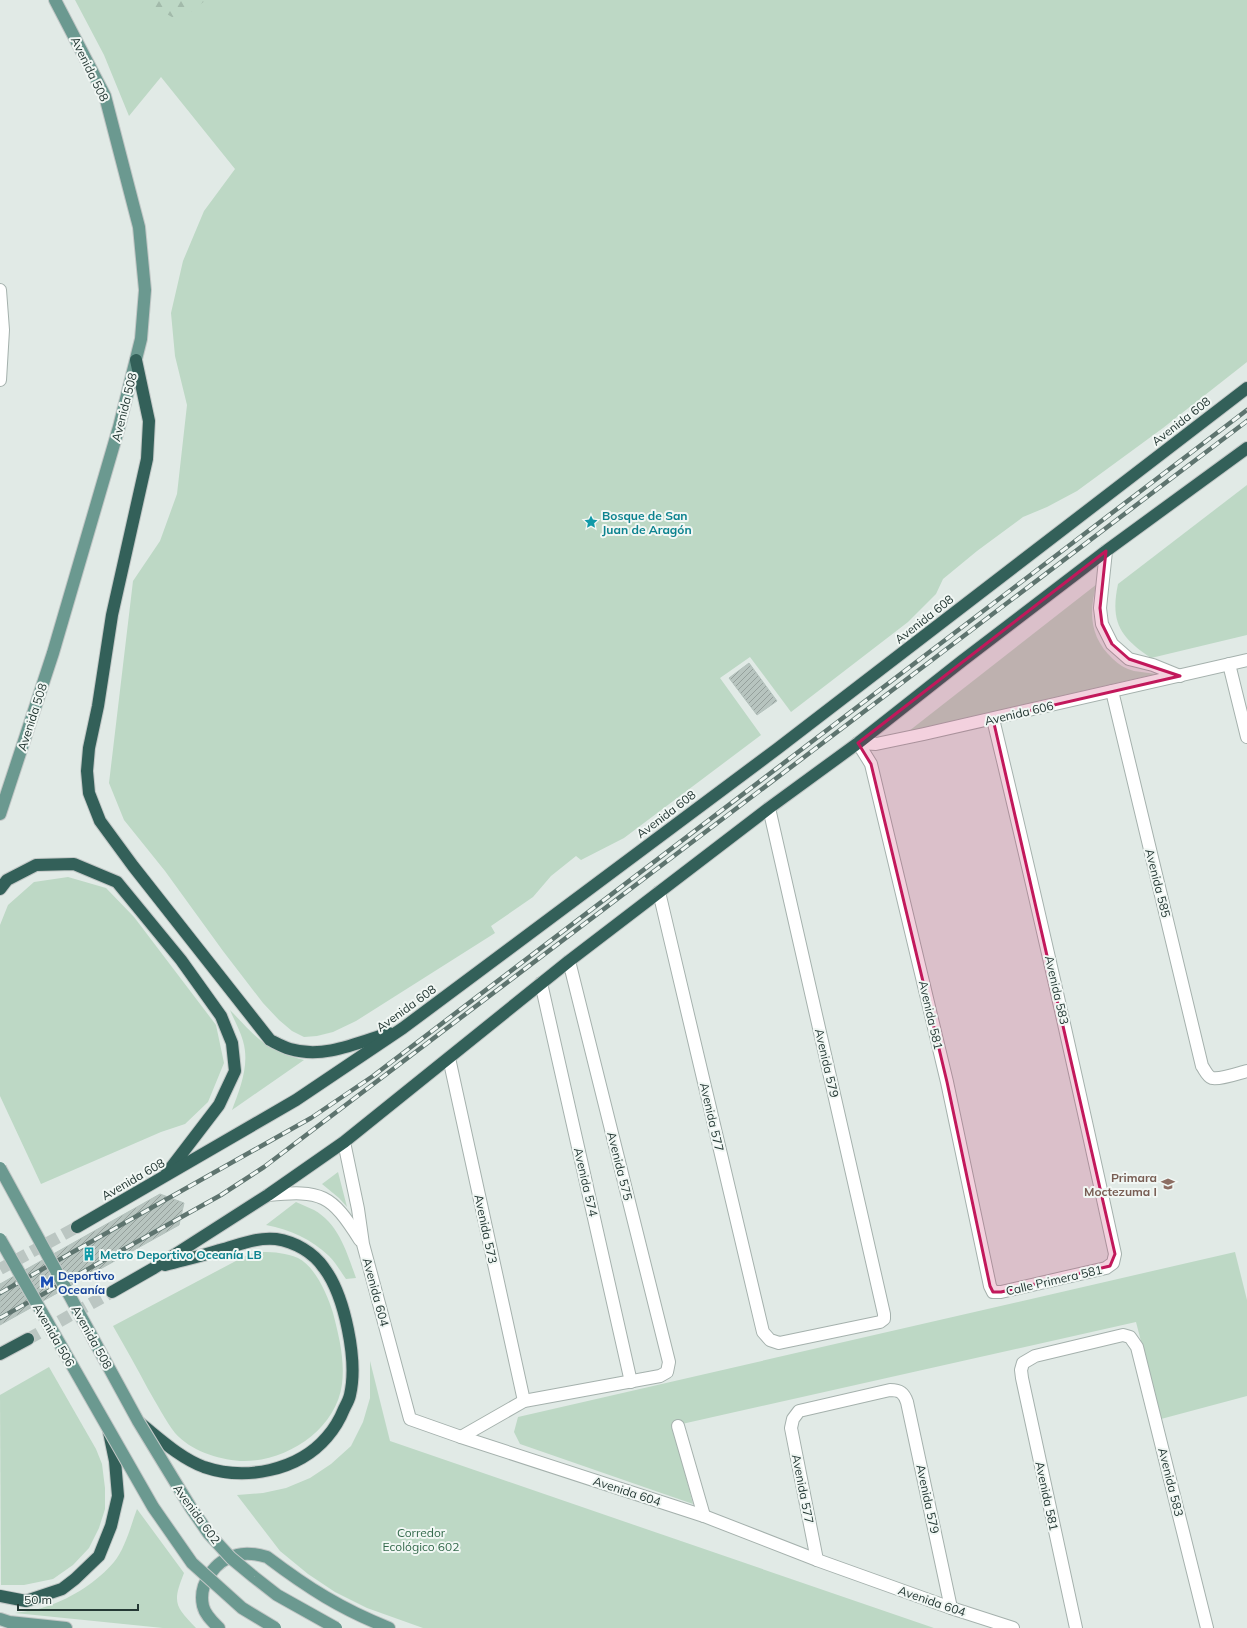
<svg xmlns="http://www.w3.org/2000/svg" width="1247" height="1628" font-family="Mulish,sans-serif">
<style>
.green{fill:#bdd8c5}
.forest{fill:url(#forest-firs)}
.building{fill:url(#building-hatch);stroke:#b4c2bd}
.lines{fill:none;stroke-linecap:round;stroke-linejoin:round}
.highway-tunnel{stroke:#bbc6c2;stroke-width:12;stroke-dasharray:12 6;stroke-linecap:butt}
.minor-casing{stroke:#a5b1ad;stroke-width:14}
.major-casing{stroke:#c2c7c6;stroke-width:14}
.highway-casing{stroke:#c2c7c6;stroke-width:14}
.minor{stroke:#fff;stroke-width:12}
.major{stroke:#6b9990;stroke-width:12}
.highway{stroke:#336059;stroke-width:12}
.rail-casing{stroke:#5e746f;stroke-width:4.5}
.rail{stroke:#f1f7f4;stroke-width:3;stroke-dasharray:9;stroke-linecap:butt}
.major-bridge-casing{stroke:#c2c7c6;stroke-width:14;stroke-linecap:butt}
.major-bridge{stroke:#6b9990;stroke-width:12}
.marked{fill:#c2185b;fill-opacity:0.2;stroke:#c2185b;stroke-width:3;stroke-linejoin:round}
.labels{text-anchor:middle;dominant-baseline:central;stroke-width:4;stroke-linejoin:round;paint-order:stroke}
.street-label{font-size:12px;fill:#243834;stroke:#f1f7f4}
.culture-label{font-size:12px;font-weight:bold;fill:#0d838f;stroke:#f1f7f4;text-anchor:start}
.education-label{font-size:12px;font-weight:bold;fill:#785e54;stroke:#f1f7f4;text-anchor:end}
.transit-label{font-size:12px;font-weight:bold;fill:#164399;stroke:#f1f7f4;text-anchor:start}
.park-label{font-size:12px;fill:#33694b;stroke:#f1f7f4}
</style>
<defs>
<pattern id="forest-firs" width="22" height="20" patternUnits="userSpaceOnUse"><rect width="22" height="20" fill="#bdd8c5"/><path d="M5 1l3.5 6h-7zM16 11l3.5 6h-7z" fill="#a2baaa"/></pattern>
<pattern id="building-hatch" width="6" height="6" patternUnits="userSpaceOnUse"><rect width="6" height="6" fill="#b7c4bf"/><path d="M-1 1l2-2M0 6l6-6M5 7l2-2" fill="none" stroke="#95a09c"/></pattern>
</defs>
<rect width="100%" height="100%" fill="#e1eae6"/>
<g class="green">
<polygon points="75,0 1247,0 1247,362 1163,428 1077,491 1047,507 1023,517 977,551 943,579 936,594 908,622 791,712 750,657 720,678 761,735 624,838 581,860 576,856 551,876 533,897 491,926 495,933 356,1021 333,1032 317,1036 304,1037 292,1031 279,1020 263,1003 223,951 165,871 124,820 109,783 133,581 160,541 177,494 187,405 175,356 171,313 183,261 204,211 235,169 161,77 129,116 104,55"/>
<path d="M1247,485V635L1151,658C1120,637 1110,622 1118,584Z"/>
<path d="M1097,584C1088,612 1090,638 1113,659C1118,664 1126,669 1134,671C1141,672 1149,673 1156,674L909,731Z"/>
<polygon points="68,877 106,888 134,917 216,1025 224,1063 208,1102 185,1124 161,1132 41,1184 0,1096 0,925 8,905 34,882"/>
<path d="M230,1010C257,1038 265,1050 304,1060L232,1110C240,1088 250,1065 243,1041C240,1030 234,1020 230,1010Z"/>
<polygon points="338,1172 347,1207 339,1198 322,1184"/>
<path d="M296,1202C302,1205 308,1207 314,1210C339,1224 347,1253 356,1278L346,1279C341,1272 336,1263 329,1256C311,1239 291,1230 266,1225Z"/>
<path d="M262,1252C275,1252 286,1253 298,1258C315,1266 328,1296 333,1313C339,1336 345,1360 342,1384C336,1431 284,1463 240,1461C217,1459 191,1451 175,1433C165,1420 157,1404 148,1389C137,1368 125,1347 113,1326L249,1254Z"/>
<polygon points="1235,1252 1247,1300 1247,1396 1161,1419 1136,1322 673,1426 693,1504 520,1444 514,1432 518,1417"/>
<polygon points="370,1361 390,1441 934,1628 423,1628 367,1608 335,1592 308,1574 280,1551 237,1495 263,1493 286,1488 310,1478 331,1464 351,1446 363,1422 370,1398"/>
<polygon points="49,1367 96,1449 102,1464 105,1488 105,1509 99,1528 89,1548 73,1565 53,1579 24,1585 1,1585 0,1395"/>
<path d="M137,1509L184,1573C172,1603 175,1606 196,1628H163L15,1613C26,1611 38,1610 48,1606C72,1598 98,1581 114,1562C125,1549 131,1525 137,1509Z"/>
</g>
<polygon class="forest" points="142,0 206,0 179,21"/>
<g class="building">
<polygon points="749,663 777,701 757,715 729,678"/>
<polygon points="160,1194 184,1203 179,1225 0,1325 0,1284"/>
</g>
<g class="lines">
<g class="highway-tunnel">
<polyline points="0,1269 77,1227"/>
<polyline points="28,1339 112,1292"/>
</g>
<g class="minor-casing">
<g id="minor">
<polyline points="0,290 3,330 0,380"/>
<polyline points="1106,551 1100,608 1102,624 1112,644 1129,659 1153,665 1180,676"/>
<polyline points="1229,664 1247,737"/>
<path d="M1112,691L1202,1066C1205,1070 1207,1076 1212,1078C1220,1080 1239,1073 1247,1071"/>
<path d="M858,743L871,764L947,1082L990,1286L993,1292H1001L1106,1268L1113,1263L1115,1254C1076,1075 1036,897 993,719"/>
<polyline points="858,743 876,744 924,734 1247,660"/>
<polyline points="659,892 763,1332 770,1340 779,1343 880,1322 884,1319 884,1314 769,808"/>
<polyline points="541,983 631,1382"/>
<polyline points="449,1058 524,1401"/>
<polyline points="344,1142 358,1209 363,1244 410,1419 461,1437 704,1516 817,1560 951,1608 1013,1628"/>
<path d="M268,1195C322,1190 331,1194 360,1240"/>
<polyline points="678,1426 704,1516"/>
<polyline points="461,1437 524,1401 660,1376 667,1372 669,1362 569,961"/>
<path d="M817,1560L791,1428L793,1419L799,1411L890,1390C900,1390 904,1393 907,1402L951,1608"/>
<polyline points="1076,1628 1022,1378 1021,1370 1023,1363 1035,1356 1123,1335 1130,1337 1137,1347 1207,1628"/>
</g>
</g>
<g class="major-casing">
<g id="major">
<polyline points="0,814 53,653 119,427 141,339 145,290 139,227 105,96 55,0"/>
<polyline points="0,1619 9,1622 66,1628"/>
<path d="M219,1628C213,1622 205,1615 203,1606C198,1584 215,1560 237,1555C247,1552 257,1554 267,1557C308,1588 341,1609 389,1628"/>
</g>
</g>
<g class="highway-casing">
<g id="highway">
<path d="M136,360L149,421L147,459L112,615L98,706L89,748L87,771L89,793L100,821L133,866L270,1040C276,1043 283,1047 290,1049C324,1059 357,1043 389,1033"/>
<polyline points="0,889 7,880 36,865 74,864 117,882 181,960 221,1016 232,1043 235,1071 219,1105 167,1173"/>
<polyline points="77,1227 296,1100 403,1028 777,749 1247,388"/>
<polyline points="112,1292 154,1268 268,1195 344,1142 569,961 769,808 858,743 962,661 1106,551 1247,448"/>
<polyline points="0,1354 28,1339"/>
<path d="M140,1423C160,1439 180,1458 204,1467C245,1481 298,1471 327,1437C334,1429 340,1419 344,1409C346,1405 349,1400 350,1395C358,1361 345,1296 324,1268C313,1252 295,1242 276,1239C256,1237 239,1245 220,1250C202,1256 183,1260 165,1265"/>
<polyline points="0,1596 26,1601 62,1589 75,1579 99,1556 111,1526 118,1496 115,1461 109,1432"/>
</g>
</g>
<use href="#minor" class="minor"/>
<use href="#major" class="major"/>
<use href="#highway" class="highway"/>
<g class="rail-casing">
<g id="rail">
<polyline points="0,1293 311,1118 373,1076 1247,410"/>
<polyline points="0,1318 221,1195 264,1167 1247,421"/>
</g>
</g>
<use href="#rail" class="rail"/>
<g class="major-bridge-casing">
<g id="major-bridge">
<polyline points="0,1168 138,1421 191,1508 209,1534 231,1558 254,1577 277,1595 336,1628"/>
<polyline points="0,1239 153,1507 192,1563 242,1608 275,1628"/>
</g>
</g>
<use href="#major-bridge" class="major-bridge"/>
</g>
<path class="marked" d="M1106,551L1100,608L1102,624L1112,644L1129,659L1180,676L993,719L1115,1254L1110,1266L1001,1292H993L990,1286L947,1082L871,764L858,743Z"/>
<defs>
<g id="sight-bare" transform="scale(1.08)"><path d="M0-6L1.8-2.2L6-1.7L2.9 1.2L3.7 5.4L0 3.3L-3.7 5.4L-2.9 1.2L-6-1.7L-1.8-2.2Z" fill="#0f9aa8" stroke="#f1f7f4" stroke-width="2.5" paint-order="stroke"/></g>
<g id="school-bare" transform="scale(1.08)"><path d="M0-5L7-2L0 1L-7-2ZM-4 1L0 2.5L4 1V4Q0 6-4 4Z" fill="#8d6e63" stroke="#f1f7f4" stroke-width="2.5" paint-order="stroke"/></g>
<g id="building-bare" transform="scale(1.08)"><path d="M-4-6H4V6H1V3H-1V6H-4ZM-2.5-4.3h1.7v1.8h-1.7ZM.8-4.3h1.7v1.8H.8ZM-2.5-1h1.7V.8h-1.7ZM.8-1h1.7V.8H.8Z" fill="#0f9aa8" stroke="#f1f7f4" stroke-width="2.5" paint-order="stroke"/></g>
<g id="metro-bare" transform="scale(1.08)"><path d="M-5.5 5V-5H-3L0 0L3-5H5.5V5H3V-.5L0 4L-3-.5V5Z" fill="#1a4fb4" stroke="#f1f7f4" stroke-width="2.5" paint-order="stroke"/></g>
</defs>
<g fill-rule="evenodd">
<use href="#sight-bare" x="591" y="522"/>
<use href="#school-bare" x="1168" y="1184"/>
<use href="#building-bare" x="89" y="1254"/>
<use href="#metro-bare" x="47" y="1282"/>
</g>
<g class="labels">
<g class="street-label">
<text transform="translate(90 69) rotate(64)">Avenida 508</text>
<text transform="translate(124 407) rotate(-76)">Avenida 508</text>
<text transform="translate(1181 421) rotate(-38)">Avenida 608</text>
<text transform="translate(924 619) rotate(-38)">Avenida 608</text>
<text transform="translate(1019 713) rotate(-13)">Avenida 606</text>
<text transform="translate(32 717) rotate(-72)">Avenida 508</text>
<text transform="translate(666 814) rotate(-37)">Avenida 608</text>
<text transform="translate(1158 883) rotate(76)">Avenida 585</text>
<text transform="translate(1057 990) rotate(77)">Avenida 583</text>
<text transform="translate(406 1008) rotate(-36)">Avenida 608</text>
<text transform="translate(931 1015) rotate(77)">Avenida 581</text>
<text transform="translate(827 1063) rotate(77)">Avenida 579</text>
<text transform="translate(712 1117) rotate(77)">Avenida 577</text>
<text transform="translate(620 1166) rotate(76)">Avenida 575</text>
<text transform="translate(133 1179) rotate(-30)">Avenida 608</text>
<text transform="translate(586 1182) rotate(77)">Avenida 574</text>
<text transform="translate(486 1229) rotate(78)">Avenida 573</text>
<text transform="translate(1054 1280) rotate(-13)">Calle Primera 581</text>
<text transform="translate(376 1292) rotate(75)">Avenida 604</text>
<text transform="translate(54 1335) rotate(60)">Avenida 506</text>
<text transform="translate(92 1337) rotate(61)">Avenida 508</text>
<text transform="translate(1171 1482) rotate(76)">Avenida 583</text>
<text transform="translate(803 1489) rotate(79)">Avenida 577</text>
<text transform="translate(627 1491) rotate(18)">Avenida 604</text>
<text transform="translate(1047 1496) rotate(78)">Avenida 581</text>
<text transform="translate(928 1499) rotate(78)">Avenida 579</text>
<text transform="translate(197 1514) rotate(54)">Avenida 602</text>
<text transform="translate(932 1601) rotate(19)">Avenida 604</text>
</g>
<g class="culture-label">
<text x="602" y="515">Bosque de San<tspan x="602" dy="14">Juan de Aragón</tspan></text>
<text x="100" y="1254">Metro Deportivo Oceanía LB</text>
</g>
<g class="education-label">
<text x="1157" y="1177">Primara<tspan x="1157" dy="14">Moctezuma I</tspan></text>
</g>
<g class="transit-label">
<text x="58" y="1275">Deportivo<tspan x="58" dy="14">Oceanía</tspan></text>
</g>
<g class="park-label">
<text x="421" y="1532">Corredor<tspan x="421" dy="14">Ecológico 602</tspan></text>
</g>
</g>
<path d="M18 1604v6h120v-6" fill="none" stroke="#243834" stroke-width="2"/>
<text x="24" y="1604" font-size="12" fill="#243834" stroke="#f1f7f4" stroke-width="3" paint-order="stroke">50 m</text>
</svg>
